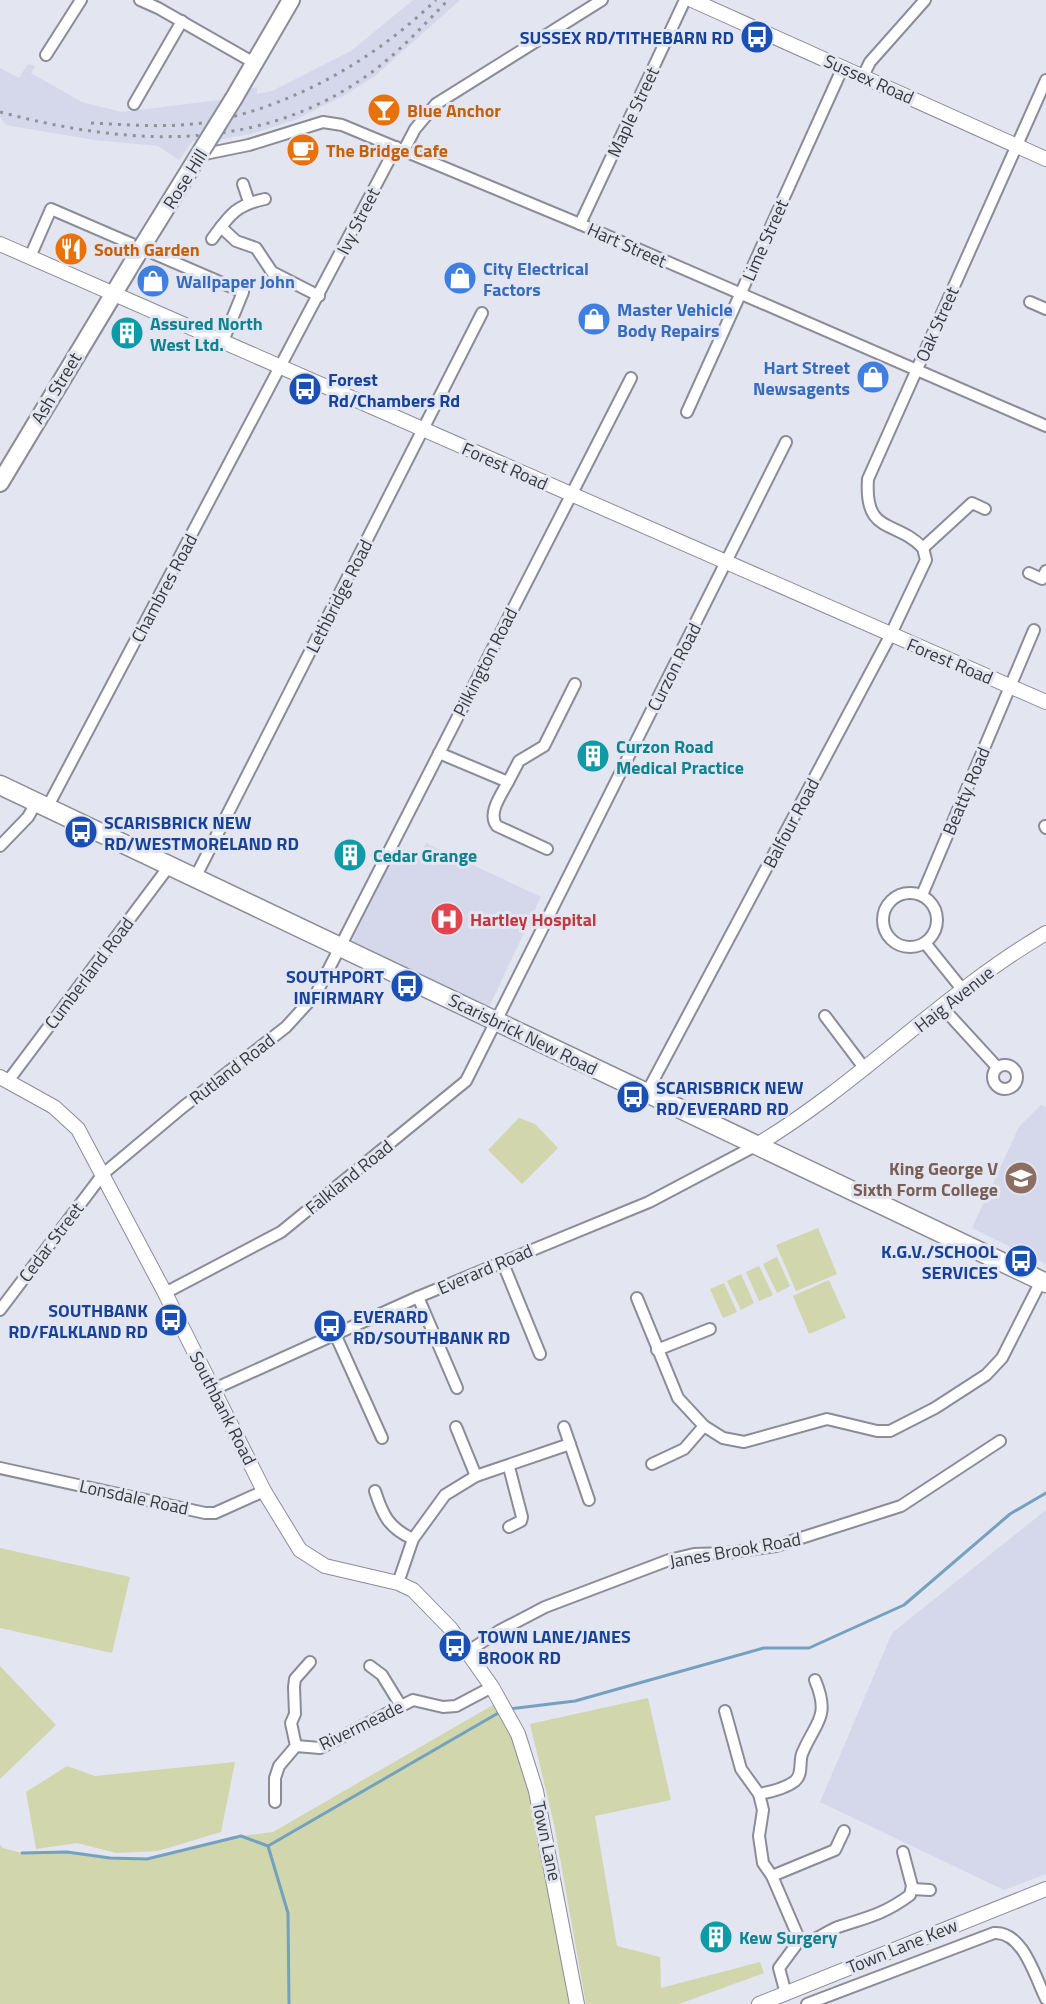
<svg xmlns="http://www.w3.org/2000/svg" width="1046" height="2004" font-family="'Titillium Web',sans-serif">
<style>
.built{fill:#d5d8eb}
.green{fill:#d1d6ac}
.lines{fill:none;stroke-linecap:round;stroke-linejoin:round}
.stream{stroke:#74a1bf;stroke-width:3}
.minor-casing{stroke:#8b8c97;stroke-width:14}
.tertiary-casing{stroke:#8b8c97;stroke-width:16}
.primary-casing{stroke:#8b8c97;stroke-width:20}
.trunk-casing{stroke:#8b8c97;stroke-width:21}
.minor{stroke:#fff;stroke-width:10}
.tertiary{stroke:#fff;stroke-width:14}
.primary{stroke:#fff;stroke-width:16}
.trunk{stroke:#fff;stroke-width:18}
.rail{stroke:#909199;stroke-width:3;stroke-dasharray:3 6;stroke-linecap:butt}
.primary-bridge-casing{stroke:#8b8c97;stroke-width:20;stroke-linecap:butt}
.primary-bridge{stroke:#fff;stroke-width:16}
.labels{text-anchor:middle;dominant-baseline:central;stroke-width:6;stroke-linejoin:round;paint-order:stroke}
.transit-label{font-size:18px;font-weight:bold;fill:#164399;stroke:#e3e5f0;text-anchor:start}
.street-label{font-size:18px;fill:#38393e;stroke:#e3e5f0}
.food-label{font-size:18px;font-weight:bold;fill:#c56008;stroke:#e3e5f0;text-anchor:start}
.shop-label{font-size:18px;font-weight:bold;fill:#366cbe;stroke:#e3e5f0;text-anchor:start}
.culture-label{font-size:18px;font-weight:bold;fill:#0d838f;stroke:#e3e5f0;text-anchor:start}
.health-label{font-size:18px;font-weight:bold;fill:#be3a42;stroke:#e3e5f0;text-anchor:start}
.education-label{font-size:18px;font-weight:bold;fill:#785e54;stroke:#e3e5f0;text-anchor:end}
</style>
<rect width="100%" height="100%" fill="#e3e5f0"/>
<g class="built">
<polygon points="413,0 460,0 375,76 345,95 295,120 251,134 217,140 193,141 179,160 158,146 94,140 6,125 0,117 0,68 19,78 28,64 35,66 31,73 82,102 122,112 243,97 248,89 257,87 257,94 272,91 351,51"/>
<polygon points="426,843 541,897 489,1007 352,941 398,846 419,856"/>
<polygon points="1041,1105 1046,1107 1046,1264 972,1228 1019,1127"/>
<polygon points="1046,1510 1046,1874 1004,1890 820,1802 892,1633"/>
</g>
<g class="green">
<polygon points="519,1118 535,1124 558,1148 522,1184 488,1150"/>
<polygon points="818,1228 837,1274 796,1291 776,1245"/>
<polygon points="777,1257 790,1286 777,1293 763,1264"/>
<polygon points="759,1266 773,1295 759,1301 746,1272"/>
<polygon points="741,1274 754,1303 741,1310 727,1281"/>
<polygon points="829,1280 846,1318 809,1334 793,1296"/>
<polygon points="724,1283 737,1312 723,1318 710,1289"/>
<polygon points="0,1548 130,1577 112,1653 0,1628"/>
<polygon points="0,1666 56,1725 0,1779"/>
<polygon points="648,1698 671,1800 595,1816 617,1946 660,1957 661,1988 760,1962 764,1973 679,2004 586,2004 554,1824 530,1724"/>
<polygon points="500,1701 518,1734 574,2004 0,2004 0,1845 3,1848 22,1853 67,1852 110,1858 147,1859 241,1836 273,1832"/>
<polygon points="235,1762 221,1832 158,1851 116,1853 77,1843 36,1849 26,1792 67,1766 95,1776"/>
</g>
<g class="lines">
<g class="stream">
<polyline points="509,1709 575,1701 764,1648 809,1648 904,1605 1010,1514 1046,1493"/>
<polyline points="268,1846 500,1712"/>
<polyline points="268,1846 288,1913 289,2004"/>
<polyline points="22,1853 67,1852 110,1858 147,1859 241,1836 268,1846"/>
</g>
<g class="minor-casing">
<g id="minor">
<polyline points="140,0 158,8 256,64"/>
<polyline points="46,55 81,0"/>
<polyline points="863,76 870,62 925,0"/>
<polyline points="134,104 182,21"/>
<polyline points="404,150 415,129 436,104 602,0"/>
<polyline points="200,155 249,145 323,122 342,125 580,224 1046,426"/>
<polyline points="243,184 249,202"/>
<polyline points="580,224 685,0"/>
<polyline points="221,227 236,241 256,248 272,272 319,296"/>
<path d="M212,239C229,216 235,205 265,199"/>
<polyline points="30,257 51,209 243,292 223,341"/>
<polyline points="1030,302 1046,309"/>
<polyline points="687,412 843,67"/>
<path d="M923,548C896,519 864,536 868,479L1046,80"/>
<polyline points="923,548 972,503 985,509"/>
<polyline points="1029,573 1042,579 1046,571"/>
<path d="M439,753L508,782C501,795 487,814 497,826L547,849"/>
<polyline points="508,782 519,761 544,746 575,684"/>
<polyline points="47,808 396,147"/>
<polyline points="1045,826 1046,828"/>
<polyline points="0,846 28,817 36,803"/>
<polyline points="195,878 482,313"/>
<circle cx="910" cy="920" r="27"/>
<polyline points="922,895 1034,630"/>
<polyline points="925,943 962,989"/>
<polyline points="942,1007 997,1067"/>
<polyline points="825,1016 865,1069"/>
<circle cx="1005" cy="1077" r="12"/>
<polyline points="8,1081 170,865"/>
<polyline points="646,1094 890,636 926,560 923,548"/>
<polyline points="502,1261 540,1354"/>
<polyline points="165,1293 281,1232 466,1081 786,442"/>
<polyline points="418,1297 457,1388"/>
<polyline points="637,1298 678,1398 704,1426 723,1438 744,1442 827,1419 877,1431 890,1431 935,1408 986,1375 1002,1358 1041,1281"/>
<polyline points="0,1310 103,1174 183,1107 286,1027 316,994 631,378"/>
<polyline points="335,1334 382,1438"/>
<polyline points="657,1350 710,1329"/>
<polyline points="214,1389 418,1297 649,1202 755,1146"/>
<polyline points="456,1427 476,1476"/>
<polyline points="564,1427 589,1500"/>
<polyline points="652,1464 684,1449 704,1426"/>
<polyline points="509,1467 522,1517 521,1521 509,1527"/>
<polyline points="0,1468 205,1513 215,1513 264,1491"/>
<path d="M375,1491C383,1516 389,1528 413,1539"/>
<polyline points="398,1583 413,1539 445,1495 476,1476 570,1444"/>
<polyline points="467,1652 499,1631 545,1607 669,1560 694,1554 727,1553 776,1546 901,1506 1000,1441"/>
<polyline points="370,1666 382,1675 401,1706"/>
<polyline points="725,1711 741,1769 759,1794 763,1810 759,1836 763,1863 772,1876 797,1934 796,1945 779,1968 786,1994"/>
<polyline points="296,1746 291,1723 295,1714 294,1687 295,1679 310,1662"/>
<path d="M759,1794C770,1792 786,1788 795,1781C803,1774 799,1763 802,1754C815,1722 831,1718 815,1680"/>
<polyline points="275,1802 275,1778 279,1766 296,1746 320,1748 413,1700 443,1707 456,1706 492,1687"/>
<polyline points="772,1876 835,1850 844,1831"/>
<polyline points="912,1889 930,1890"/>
<path d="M798,1942C816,1943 825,1931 841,1926C869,1917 886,1913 910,1895L912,1886L903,1852"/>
<path d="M807,2004L994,1933C1023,1931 1035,1977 1046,1999"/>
</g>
</g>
<g class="tertiary-casing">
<g id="tertiary">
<polyline points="692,0 1046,159"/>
<polyline points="0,244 1046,702"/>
<polyline points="0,1077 54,1107 78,1129 165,1293 264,1491 300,1550 325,1566 398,1583 413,1590 451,1629 492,1687 518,1734 536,1791 577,2004"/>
<path d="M755,1146C859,1084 942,994 1046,933"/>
<polyline points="759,2004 1046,1889"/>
</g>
</g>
<g class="primary-casing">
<g id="primary">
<polyline points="234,98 291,0"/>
<polyline points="0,483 137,255"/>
</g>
</g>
<g class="trunk-casing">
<polyline id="trunk" points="0,785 1046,1283"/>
</g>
<use href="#minor" class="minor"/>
<use href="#tertiary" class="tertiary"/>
<use href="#primary" class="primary"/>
<use href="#trunk" class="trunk"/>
<g class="rail">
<path d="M0,112C128,146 259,155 372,72C400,51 424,25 448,0"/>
<path d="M91,123C133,125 178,129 219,120C300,102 376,58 436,0"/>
</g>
<g class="primary-bridge-casing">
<polyline id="primary-bridge" points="137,255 234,98"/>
</g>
<use href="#primary-bridge" class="primary-bridge"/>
</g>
<defs>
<g id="bus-disc" transform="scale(1.725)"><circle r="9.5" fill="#1a4fb4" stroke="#e3e5f0"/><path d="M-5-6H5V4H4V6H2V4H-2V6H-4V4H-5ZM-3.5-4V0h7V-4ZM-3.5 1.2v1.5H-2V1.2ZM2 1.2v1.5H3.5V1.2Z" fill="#fff"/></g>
<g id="bar-disc" transform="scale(1.725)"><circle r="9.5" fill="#e8710a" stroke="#e3e5f0"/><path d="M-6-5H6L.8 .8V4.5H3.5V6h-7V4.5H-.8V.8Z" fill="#fff"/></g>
<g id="cafe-disc" transform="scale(1.725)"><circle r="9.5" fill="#e8710a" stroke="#e3e5f0"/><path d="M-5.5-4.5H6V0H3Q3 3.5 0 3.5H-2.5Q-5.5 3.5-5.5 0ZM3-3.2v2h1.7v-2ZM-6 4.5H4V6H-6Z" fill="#fff"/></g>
<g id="restaurant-disc" transform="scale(1.725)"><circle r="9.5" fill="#e8710a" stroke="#e3e5f0"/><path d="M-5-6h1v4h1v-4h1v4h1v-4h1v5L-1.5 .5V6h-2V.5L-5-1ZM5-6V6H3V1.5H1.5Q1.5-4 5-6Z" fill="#fff"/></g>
<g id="shop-disc" transform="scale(1.725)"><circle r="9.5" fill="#3f7fe0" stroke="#e3e5f0"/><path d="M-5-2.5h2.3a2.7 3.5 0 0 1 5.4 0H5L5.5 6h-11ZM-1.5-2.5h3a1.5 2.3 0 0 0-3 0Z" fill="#fff"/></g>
<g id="building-disc" transform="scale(1.725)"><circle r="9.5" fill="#0f9aa8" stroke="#e3e5f0"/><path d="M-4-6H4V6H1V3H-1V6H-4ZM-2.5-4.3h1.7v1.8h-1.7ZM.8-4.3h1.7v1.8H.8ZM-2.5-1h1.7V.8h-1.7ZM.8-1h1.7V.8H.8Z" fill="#fff"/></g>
<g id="hospital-disc" transform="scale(1.725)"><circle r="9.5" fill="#e0444e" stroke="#e3e5f0"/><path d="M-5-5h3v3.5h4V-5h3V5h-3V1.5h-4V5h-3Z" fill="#fff"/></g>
<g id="university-disc" transform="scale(1.725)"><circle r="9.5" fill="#8d6e63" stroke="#e3e5f0"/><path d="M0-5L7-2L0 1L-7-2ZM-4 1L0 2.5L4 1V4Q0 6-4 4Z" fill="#fff"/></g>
</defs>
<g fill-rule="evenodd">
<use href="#bus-disc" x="757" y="37"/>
<use href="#bar-disc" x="384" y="110"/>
<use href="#cafe-disc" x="303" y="150"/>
<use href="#restaurant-disc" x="71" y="249"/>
<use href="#shop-disc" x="460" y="278"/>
<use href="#shop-disc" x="153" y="281"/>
<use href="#shop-disc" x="594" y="319"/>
<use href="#building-disc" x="127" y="333"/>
<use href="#shop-disc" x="873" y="377"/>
<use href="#bus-disc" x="305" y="389"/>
<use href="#building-disc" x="593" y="756"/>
<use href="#bus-disc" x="81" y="832"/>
<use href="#building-disc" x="350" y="855"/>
<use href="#hospital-disc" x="447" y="919"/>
<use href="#bus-disc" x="407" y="986"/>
<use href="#bus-disc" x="633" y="1097"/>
<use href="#university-disc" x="1021" y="1178"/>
<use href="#bus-disc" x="1021" y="1261"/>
<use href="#bus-disc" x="171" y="1320"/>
<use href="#bus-disc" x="330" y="1326"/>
<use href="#bus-disc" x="455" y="1646"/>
<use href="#building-disc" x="716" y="1937"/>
</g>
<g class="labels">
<g class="transit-label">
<text x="734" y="37" text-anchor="end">SUSSEX RD/TITHEBARN RD</text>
<text x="328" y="379">Forest<tspan x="328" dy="21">Rd/Chambers Rd</tspan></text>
<text x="104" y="822">SCARISBRICK NEW<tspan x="104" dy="21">RD/WESTMORELAND RD</tspan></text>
<text x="384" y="976" text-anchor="end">SOUTHPORT<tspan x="384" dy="21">INFIRMARY</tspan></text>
<text x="656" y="1087">SCARISBRICK NEW<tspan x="656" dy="21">RD/EVERARD RD</tspan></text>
<text x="998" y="1251" text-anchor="end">K.G.V./SCHOOL<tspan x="998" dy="21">SERVICES</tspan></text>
<text x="148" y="1310" text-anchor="end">SOUTHBANK<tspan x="148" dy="21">RD/FALKLAND RD</tspan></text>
<text x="353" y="1316">EVERARD<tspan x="353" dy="21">RD/SOUTHBANK RD</tspan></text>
<text x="478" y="1636">TOWN LANE/JANES<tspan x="478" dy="21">BROOK RD</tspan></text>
</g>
<g class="street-label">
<text transform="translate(869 79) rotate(24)">Sussex Road</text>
<text transform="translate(633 112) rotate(-65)">Maple Street</text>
<text transform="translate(185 179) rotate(-58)">Rose Hill</text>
<text transform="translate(358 221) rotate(-63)">Ivy Street</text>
<text transform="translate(765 240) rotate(-66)">Lime Street</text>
<text transform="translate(627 245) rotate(24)">Hart Street</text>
<text transform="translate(937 324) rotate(-66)">Oak Street</text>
<text transform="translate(56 388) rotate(-59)">Ash Street</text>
<text transform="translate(505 466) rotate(24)">Forest Road</text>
<text transform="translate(164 588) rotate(-62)">Chambres Road</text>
<text transform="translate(339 596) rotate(-63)">Lethbridge Road</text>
<text transform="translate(950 661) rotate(23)">Forest Road</text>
<text transform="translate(485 662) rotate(-63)">Pilkington Road</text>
<text transform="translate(674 667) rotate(-63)">Curzon Road</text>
<text transform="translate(966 791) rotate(-67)">Beatty Road</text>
<text transform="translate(791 823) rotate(-62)">Balfour Road</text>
<text transform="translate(89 973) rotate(-53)">Cumberland Road</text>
<text transform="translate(954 999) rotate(-38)">Haig Avenue</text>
<text transform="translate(523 1034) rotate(26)">Scarisbrick New Road</text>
<text transform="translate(232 1069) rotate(-38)">Rutland Road</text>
<text transform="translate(349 1177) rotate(-39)">Falkland Road</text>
<text transform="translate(51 1242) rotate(-53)">Cedar Street</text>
<text transform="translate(485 1269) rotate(-23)">Everard Road</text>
<text transform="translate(223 1408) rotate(63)">Southbank Road</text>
<text transform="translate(134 1497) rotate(12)">Lonsdale Road</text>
<text transform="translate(735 1550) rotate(-10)">Janes Brook Road</text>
<text transform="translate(361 1725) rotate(-26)">Rivermeade</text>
<text transform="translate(547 1841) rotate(78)">Town Lane</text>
<text transform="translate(902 1946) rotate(-22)">Town Lane Kew</text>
</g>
<g class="food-label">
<text x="407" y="110">Blue Anchor</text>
<text x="326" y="150">The Bridge Cafe</text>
<text x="94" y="249">South Garden</text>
</g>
<g class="shop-label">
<text x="483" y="268">City Electrical<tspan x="483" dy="21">Factors</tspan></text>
<text x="176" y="281">Wallpaper John</text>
<text x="617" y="309">Master Vehicle<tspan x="617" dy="21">Body Repairs</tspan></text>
<text x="850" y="367" text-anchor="end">Hart Street<tspan x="850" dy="21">Newsagents</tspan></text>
</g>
<g class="culture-label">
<text x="150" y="323">Assured North<tspan x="150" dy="21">West Ltd.</tspan></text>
<text x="616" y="746">Curzon Road<tspan x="616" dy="21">Medical Practice</tspan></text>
<text x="373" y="855">Cedar Grange</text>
<text x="739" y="1937">Kew Surgery</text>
</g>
<g class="health-label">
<text x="470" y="919">Hartley Hospital</text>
</g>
<g class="education-label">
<text x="998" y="1168">King George V<tspan x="998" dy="21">Sixth Form College</tspan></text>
</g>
</g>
</svg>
